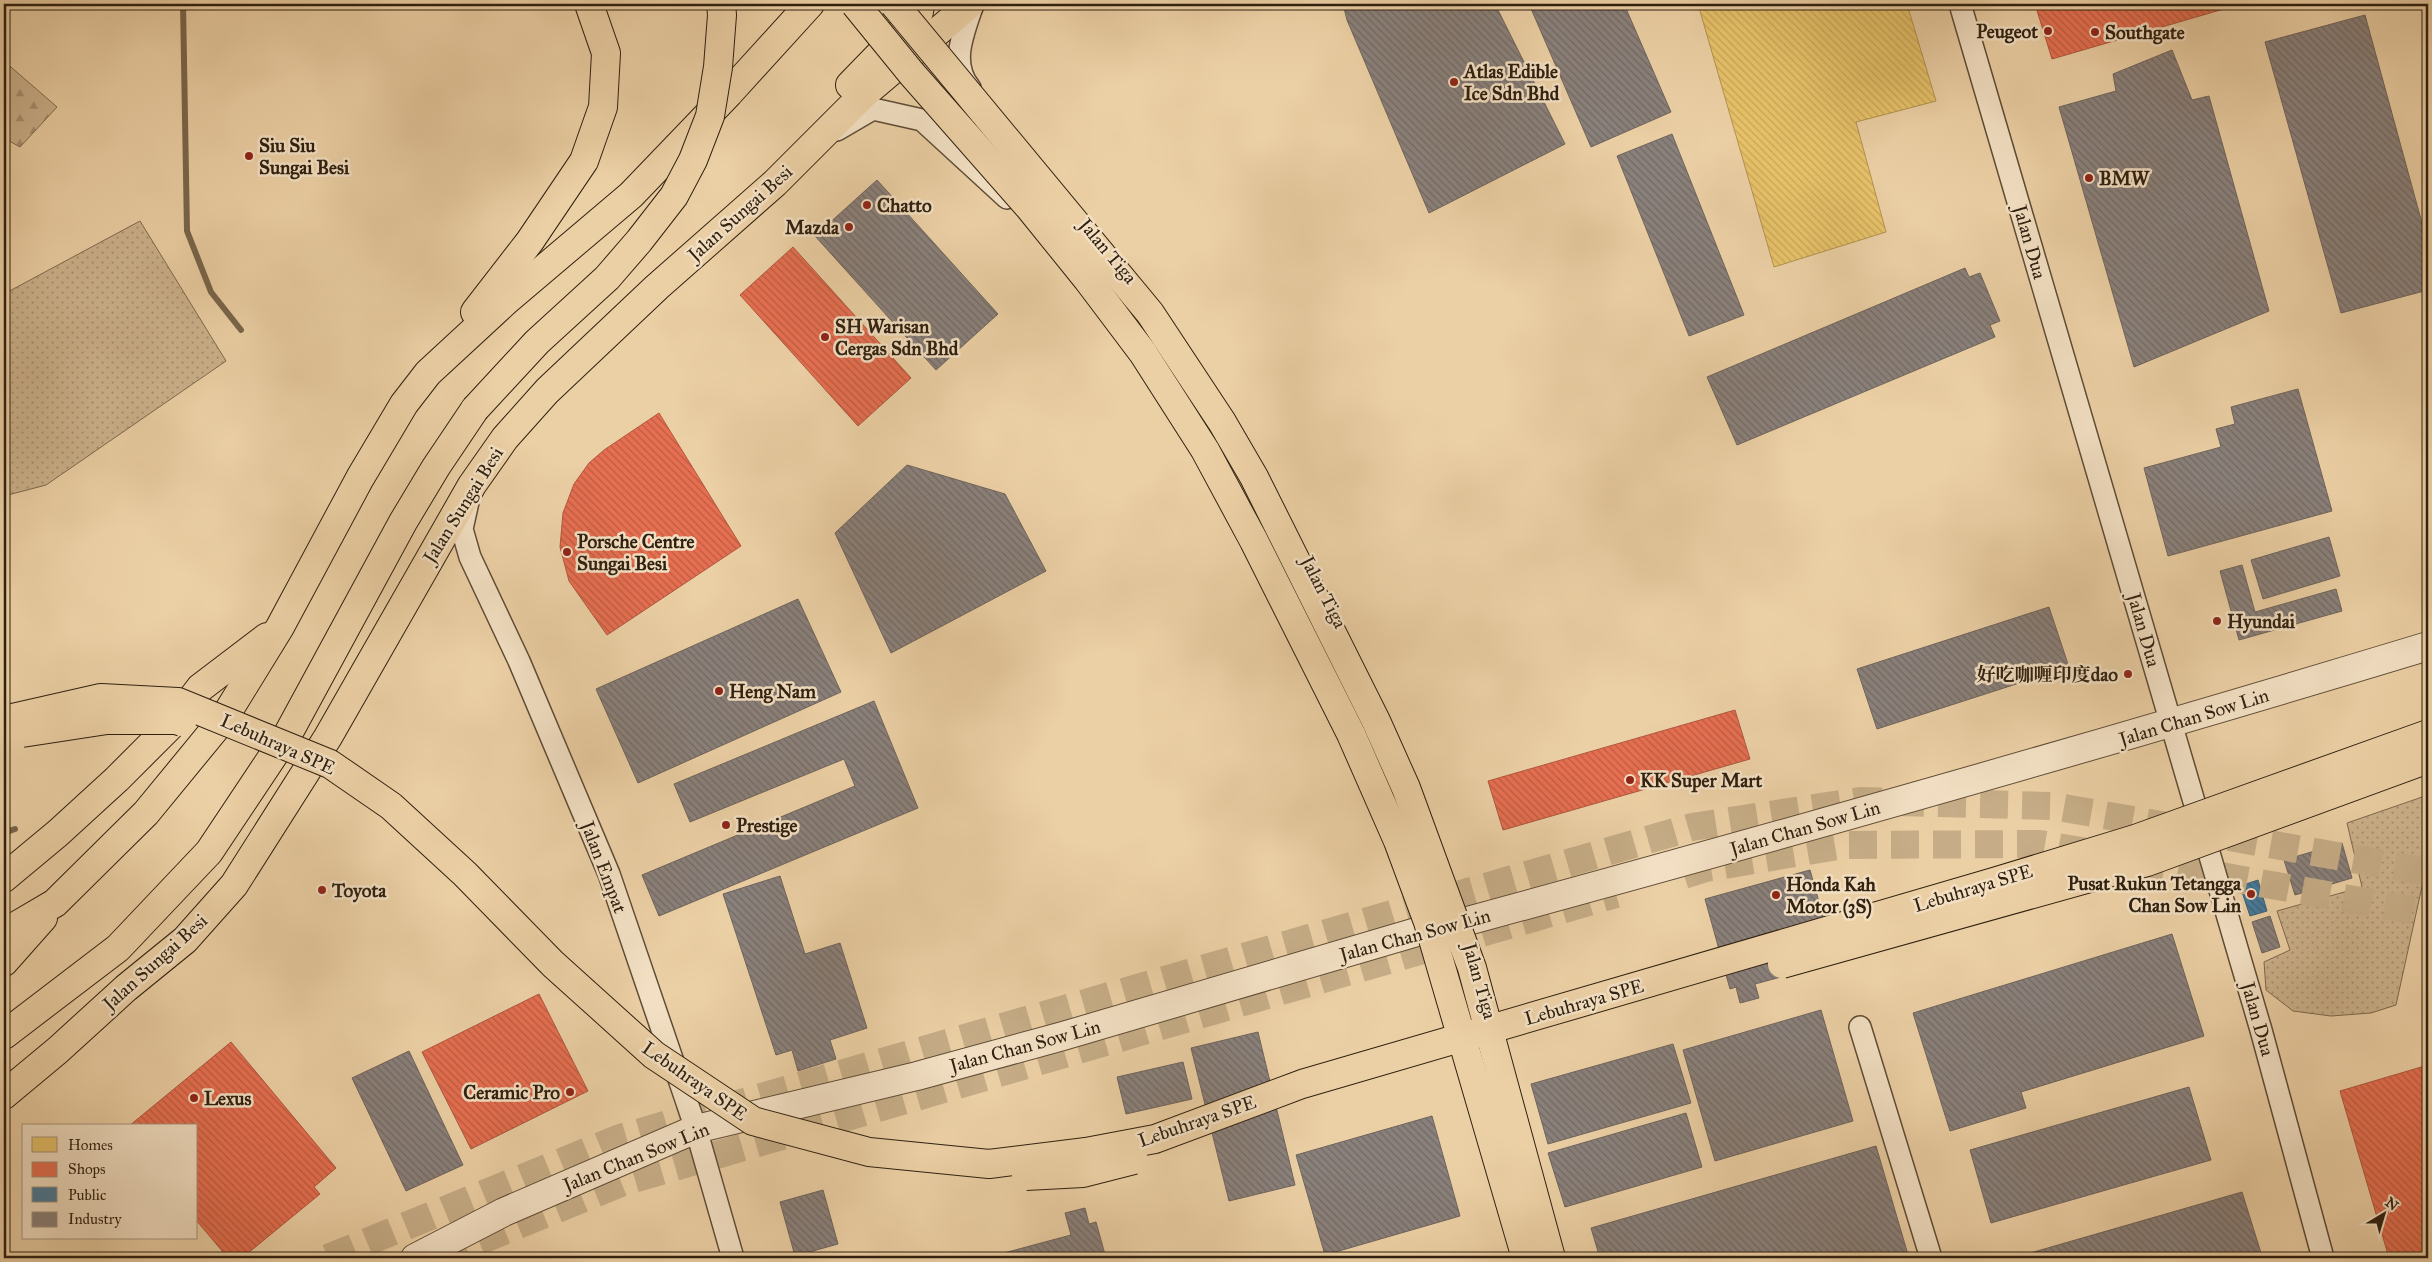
<svg xmlns="http://www.w3.org/2000/svg" width="2432" height="1262" font-family="'IM FELL Great Primer','Noto Serif SC',serif">
<style>
.grass{fill:url(#grass-dots);stroke:#7e694e}
.forest{fill:url(#forest-firs);stroke:#7e694e}
.homes{fill:url(#homes-back-hatch);stroke:#b1934f}
.shops{fill:url(#shops-back-hatch);stroke:#b0573e}
.public{fill:url(#public-back-hatch);stroke:#3e6073}
.industry{fill:url(#industry-back-hatch);stroke:#6f645c}
.lines{fill:none;stroke-linecap:round;stroke-linejoin:round}
.stream{stroke:#7a664b;stroke-width:6}
.motorway-tunnel{stroke:#c6ad87;stroke-width:28;stroke-dasharray:28 14;stroke-linecap:butt}
.minor-casing{stroke:#5e4c35;stroke-width:24}
.tertiary-casing{stroke:#5e4c35;stroke-width:30}
.primary-casing{stroke:#2f2010;stroke-width:30}
.minor{stroke:#f3e0c4;stroke-width:21}
.tertiary{stroke:#f3e0c4;stroke-width:28}
.primary{stroke:#ecd0a5;stroke-width:28}
.primary-bridge-casing{stroke:#2f2010;stroke-width:30;stroke-linecap:butt}
.motorway-bridge-casing{stroke:#2f2010;stroke-width:30;stroke-linecap:butt}
.primary-bridge{stroke:#ecd0a5;stroke-width:28}
.motorway-bridge{stroke:#ecd0a5;stroke-width:28}
.poi-dot{fill:#8f2418;stroke:#f3e0c4;stroke-width:2}
.labels{text-anchor:middle;dominant-baseline:central;stroke-width:5;stroke-linejoin:round;paint-order:stroke}
.poi-label{font-size:19px;font-weight:bold;fill:#2f2010;stroke:#f3e0c4;text-anchor:start}
.street-label{font-size:19px;fill:#2f2010;stroke:#f3e0c4}
</style>
<defs>
<pattern id="grass-dots" width="8" height="8" patternUnits="userSpaceOnUse" patternTransform="scale(1.25)"><rect width="8" height="8" fill="#ccb28c"/><path d="M2 2h.1M6 6h.1" fill="none" stroke="#a69071" stroke-width="1.8" stroke-linecap="round"/></pattern>
<pattern id="forest-firs" width="22" height="20" patternUnits="userSpaceOnUse" patternTransform="scale(1.25)"><rect width="22" height="20" fill="#ccb28c"/><path d="M5 1l3.5 6h-7zM16 11l3.5 6h-7z" fill="#a69071"/></pattern>
<pattern id="homes-back-hatch" width="6" height="6" patternUnits="userSpaceOnUse" patternTransform="scale(1.25)"><rect width="6" height="6" fill="#e9c46a"/><path d="M-1 5l2 2M0 0l6 6M5-1l2 2" fill="none" stroke="#c8a85b"/></pattern>
<pattern id="shops-back-hatch" width="6" height="6" patternUnits="userSpaceOnUse" patternTransform="scale(1.25)"><rect width="6" height="6" fill="#e76f51"/><path d="M-1 5l2 2M0 0l6 6M5-1l2 2" fill="none" stroke="#bc5b42"/></pattern>
<pattern id="public-back-hatch" width="6" height="6" patternUnits="userSpaceOnUse" patternTransform="scale(1.25)"><rect width="6" height="6" fill="#457b9d"/><path d="M-1 5l2 2M0 0l6 6M5-1l2 2" fill="none" stroke="#3a647f"/></pattern>
<pattern id="industry-back-hatch" width="6" height="6" patternUnits="userSpaceOnUse" patternTransform="scale(1.25)"><rect width="6" height="6" fill="#8a817c"/><path d="M-1 5l2 2M0 0l6 6M5-1l2 2" fill="none" stroke="#716964"/></pattern>
</defs>
<rect width="100%" height="100%" fill="#ecd0a5"/>
<filter id="stains"><feTurbulence type="fractalNoise" baseFrequency=".004" numOctaves="4"/><feColorMatrix values="0 0 0 0 .2 0 0 0 0 .09 0 0 0 0 .02 0 0 0 .5 -.17"/></filter>
<radialGradient id="worn" r=".72"><stop offset=".6" stop-color="#630" stop-opacity="0"/><stop offset="1" stop-color="#630" stop-opacity=".3"/></radialGradient>
<g class="grass">
<polygon points="140,221 226,361 46,485 4,496 4,294"/>
<polygon points="2428,795 2428,859 2396,1005 2371,1013 2331,1016 2293,1011 2266,990 2264,962 2290,950 2277,911 2362,887 2347,823"/>
</g>
<polygon class="forest" points="4,61 57,107 20,147 4,138"/>
<polygon class="homes" points="1698,4 1907,4 1936,101 1856,122 1886,232 1774,267"/>
<g class="shops">
<polygon points="2035,4 2241,4 2052,59"/>
<polygon points="793,247 911,378 858,426 740,295"/>
<polygon points="659,413 741,546 607,635 569,581 560,547 563,513 574,484 589,463 604,450"/>
<polygon points="1735,710 1750,759 1503,830 1488,781"/>
<polygon points="539,994 588,1091 471,1149 422,1052"/>
<polygon points="231,1042 336,1168 314,1187 320,1194 242,1258 228,1258 196,1220 196,1126 129,1126"/>
<polygon points="2428,1065 2428,1258 2389,1258 2340,1091"/>
</g>
<polygon class="public" points="2258,880 2267,911 2250,916 2240,886"/>
<g class="industry">
<polygon points="1343,4 1495,4 1565,144 1429,213 1347,20"/>
<polygon points="1529,4 1624,4 1671,112 1591,147"/>
<polygon points="2365,15 2428,245 2428,290 2341,313 2265,42"/>
<polygon points="2172,50 2192,100 2209,96 2269,311 2134,367 2059,107 2116,91 2113,74"/>
<polygon points="1672,134 1744,315 1689,336 1617,156"/>
<polygon points="877,180 998,314 936,370 815,236"/>
<polygon points="1965,268 1969,277 1980,273 2000,321 1990,325 1995,337 1737,445 1707,377"/>
<polygon points="2298,389 2332,511 2168,556 2144,468 2221,447 2216,429 2235,424 2231,407"/>
<polygon points="907,465 1005,494 1046,571 891,653 835,533"/>
<polygon points="2329,537 2340,576 2263,599 2251,560"/>
<polygon points="2242,565 2255,612 2336,589 2342,611 2239,640 2220,571"/>
<polygon points="798,599 841,692 638,783 596,689"/>
<polygon points="2049,607 2069,667 1877,729 1857,669"/>
<polygon points="874,701 918,808 659,916 642,875 855,786 844,759 690,822 674,784"/>
<polygon points="2342,843 2352,878 2295,895 2284,860"/>
<polygon points="1810,870 1836,962 1755,984 1759,998 1740,1003 1736,987 1730,989 1705,899"/>
<polygon points="780,876 805,954 840,943 867,1028 830,1040 836,1059 798,1071 792,1050 776,1055 723,894"/>
<polygon points="2270,916 2280,947 2262,953 2252,922"/>
<polygon points="2172,934 2204,1036 2021,1092 2026,1108 1950,1131 1913,1013"/>
<polygon points="1821,1010 1853,1121 1715,1161 1683,1050"/>
<polygon points="1258,1032 1295,1185 1229,1201 1191,1048"/>
<polygon points="1673,1044 1691,1103 1548,1144 1531,1084"/>
<polygon points="409,1051 463,1165 406,1191 352,1078"/>
<polygon points="1183,1062 1192,1099 1126,1114 1117,1077"/>
<polygon points="2189,1087 2211,1160 1991,1223 1970,1150"/>
<polygon points="1686,1113 1702,1167 1565,1207 1548,1153"/>
<polygon points="1432,1116 1460,1216 1325,1255 1296,1155"/>
<polygon points="1876,1146 1909,1258 1600,1258 1591,1228"/>
<polygon points="823,1190 838,1244 795,1256 780,1202"/>
<polygon points="2242,1192 2261,1253 2242,1258 2013,1258"/>
<polygon points="1085,1208 1089,1224 1096,1222 1106,1258 1001,1258 1000,1254 1071,1235 1065,1213"/>
<polygon points="620,1252 626,1258 606,1258"/>
</g>
<g class="lines">
<g class="stream">
<polyline points="183,4 187,231 211,292 241,330"/>
<polyline points="4,833 15,829"/>
</g>
<g class="motorway-tunnel">
<polyline points="2137,861 2428,913"/>
<polyline points="1684,875 1706,868 1843,845 2040,844 2097,854"/>
<polyline points="440,1257 623,1182 1616,894"/>
<polyline points="328,1258 620,1138 1692,827 1860,801 2053,806 2428,872"/>
</g>
<g class="minor-casing">
<g id="minor">
<polyline points="1960,4 2261,1030 2323,1258"/>
<path d="M970,88C949,63 964,32 973,4"/>
<polyline points="837,130 873,109 922,120 1007,198"/>
<polyline points="468,502 462,529 470,557 519,661 609,874 696,1129 733,1258"/>
<polyline points="1860,1027 1931,1258"/>
</g>
</g>
<g class="tertiary-casing">
<path id="tertiary" d="M415,1258L504,1212L696,1129L917,1076L1063,1036L1420,931L1464,922C1787,834 2108,743 2428,646"/>
</g>
<g class="primary-casing">
<g id="primary">
<polyline points="850,85 915,18 919,12 920,4"/>
<polyline points="475,312 530,241 584,161 603,107 606,53 589,4"/>
<polyline points="4,878 58,833 117,779 174,722 200,688 267,637"/>
<polyline points="4,933 55,903 146,813 224,718 280,627 360,478 404,404 428,373 507,300 631,195 729,93 810,4"/>
<polyline points="4,962 43,918"/>
<polyline points="4,1035 118,948 209,852 289,732 403,522 436,467 475,409"/>
<polyline points="4,1095 58,1050 126,988 185,940 234,885 328,737 472,485 505,438 547,391 657,287 775,183 864,94 970,4"/>
</g>
</g>
<use href="#minor" class="minor"/>
<use href="#tertiary" class="tertiary"/>
<use href="#primary" class="primary"/>
<g class="primary-bridge-casing">
<polyline id="primary-bridge" points="475,409 537,342 607,278 639,241 674,196 693,160 710,116 718,67 722,15 721,4"/>
</g>
<g class="motorway-bridge-casing">
<g id="motorway-bridge">
<polyline points="855,4 912,74 1029,207 1088,280 1143,353 1205,450 1254,541 1351,734 1398,841 1428,922 1526,1258"/>
<polyline points="894,4 1150,313 1222,422 1254,477 1376,721 1406,788 1472,968 1551,1258"/>
<polyline points="4,720 101,698 178,702 330,764 391,806 465,874 553,964 654,1055 753,1121 869,1152 989,1164 1086,1152 1155,1139 1302,1084 1994,882 2135,839 2428,734"/>
<polyline points="22,733 107,720 176,720 182,722"/>
<polyline points="1782,964 2147,862 2428,759"/>
<polyline points="1026,1176 1083,1173 1134,1160"/>
</g>
</g>
<use href="#primary-bridge" class="primary-bridge"/>
<use href="#motorway-bridge" class="motorway-bridge"/>
</g>
<g class="poi-dot">
<circle cx="2048" cy="31" r="5"/>
<circle cx="2095" cy="32" r="5"/>
<circle cx="1454" cy="82" r="5"/>
<circle cx="249" cy="156" r="5"/>
<circle cx="2089" cy="178" r="5"/>
<circle cx="867" cy="205" r="5"/>
<circle cx="849" cy="227" r="5"/>
<circle cx="825" cy="337" r="5"/>
<circle cx="567" cy="552" r="5"/>
<circle cx="2217" cy="621" r="5"/>
<circle cx="2128" cy="674" r="5"/>
<circle cx="719" cy="691" r="5"/>
<circle cx="1630" cy="780" r="5"/>
<circle cx="726" cy="825" r="5"/>
<circle cx="322" cy="890" r="5"/>
<circle cx="2251" cy="894" r="5"/>
<circle cx="1776" cy="895" r="5"/>
<circle cx="570" cy="1092" r="5"/>
<circle cx="194" cy="1098" r="5"/>
</g>
<g class="labels">
<g class="poi-label">
<text x="2038" y="31" text-anchor="end">Peugeot</text>
<text x="2105" y="32">Southgate</text>
<text x="1464" y="71">Atlas Edible<tspan x="1464" dy="22">Ice Sdn Bhd</tspan></text>
<text x="259" y="145">Siu Siu<tspan x="259" dy="22">Sungai Besi</tspan></text>
<text x="2099" y="178">BMW</text>
<text x="877" y="205">Chatto</text>
<text x="839" y="227" text-anchor="end">Mazda</text>
<text x="835" y="326">SH Warisan<tspan x="835" dy="22">Cergas Sdn Bhd</tspan></text>
<text x="577" y="541">Porsche Centre<tspan x="577" dy="22">Sungai Besi</tspan></text>
<text x="2227" y="621">Hyundai</text>
<text x="2118" y="674" text-anchor="end">好吃咖喱印度dao</text>
<text x="729" y="691">Heng Nam</text>
<text x="1640" y="780">KK Super Mart</text>
<text x="736" y="825">Prestige</text>
<text x="2241" y="883" text-anchor="end">Pusat Rukun Tetangga<tspan x="2241" dy="22">Chan Sow Lin</tspan></text>
<text x="1786" y="884">Honda Kah<tspan x="1786" dy="22">Motor (3S)</tspan></text>
<text x="332" y="890">Toyota</text>
<text x="560" y="1092" text-anchor="end">Ceramic Pro</text>
<text x="204" y="1098">Lexus</text>
</g>
<g class="street-label">
<text transform="translate(740 213) rotate(-42)">Jalan Sungai Besi</text>
<text transform="translate(2030 242) rotate(74)">Jalan Dua</text>
<text transform="translate(1108 251) rotate(50)">Jalan Tiga</text>
<text transform="translate(463 505) rotate(-58)">Jalan Sungai Besi</text>
<text transform="translate(1324 592) rotate(63)">Jalan Tiga</text>
<text transform="translate(2144 630) rotate(74)">Jalan Dua</text>
<text transform="translate(2194 717) rotate(-17)">Jalan Chan Sow Lin</text>
<text transform="translate(278 744) rotate(24)">Lebuhraya SPE</text>
<text transform="translate(1805 828) rotate(-16)">Jalan Chan Sow Lin</text>
<text transform="translate(604 867) rotate(69)">Jalan Empat</text>
<text transform="translate(1973 888) rotate(-17)">Lebuhraya SPE</text>
<text transform="translate(1415 935) rotate(-15)">Jalan Chan Sow Lin</text>
<text transform="translate(155 962) rotate(-42)">Jalan Sungai Besi</text>
<text transform="translate(1480 981) rotate(74)">Jalan Tiga</text>
<text transform="translate(1584 1002) rotate(-16)">Lebuhraya SPE</text>
<text transform="translate(2258 1019) rotate(74)">Jalan Dua</text>
<text transform="translate(1025 1046) rotate(-15)">Jalan Chan Sow Lin</text>
<text transform="translate(695 1081) rotate(35)">Lebuhraya SPE</text>
<text transform="translate(1197 1121) rotate(-19)">Lebuhraya SPE</text>
<text transform="translate(636 1157) rotate(-22)">Jalan Chan Sow Lin</text>
</g>
</g>
<rect width="2432" height="1262" fill="none" stroke="#ecd0a5" stroke-width="20"/>
<rect x="5" y="5" width="2422" height="1252" fill="none" stroke="#2f2010" stroke-width="2.5"/>
<rect x="10" y="10" width="2412" height="1242" fill="none" stroke="#2f2010"/>
<rect x="22" y="1124" width="175" height="115" fill="#f3e0c4" stroke="#a5937c"/>
<rect x="32" y="1137" width="25" height="15" fill="#e9c46a" stroke="#a5937c"/>
<text x="68" y="1150" font-size="15" fill="#2f2010">Homes</text>
<rect x="32" y="1162" width="25" height="15" fill="#e76f51" stroke="#a5937c"/>
<text x="68" y="1174" font-size="15" fill="#2f2010">Shops</text>
<rect x="32" y="1187" width="25" height="15" fill="#457b9d" stroke="#a5937c"/>
<text x="68" y="1200" font-size="15" fill="#2f2010">Public</text>
<rect x="32" y="1212" width="25" height="15" fill="#8a817c" stroke="#a5937c"/>
<text x="68" y="1224" font-size="15" fill="#2f2010">Industry</text>
<g transform="translate(2384 1214) rotate(38)" stroke="#f3e0c4" stroke-width="4" paint-order="stroke">
<path d="M0-4L9 19L0 12L-9 19Z" fill="#2f2010"/>
<text y="-8" font-size="14" font-weight="bold" text-anchor="middle" fill="#2f2010">N</text>
</g>
<rect width="100%" height="100%" filter="url(#stains)"/>
<rect width="100%" height="100%" fill="url(#worn)"/>
</svg>
